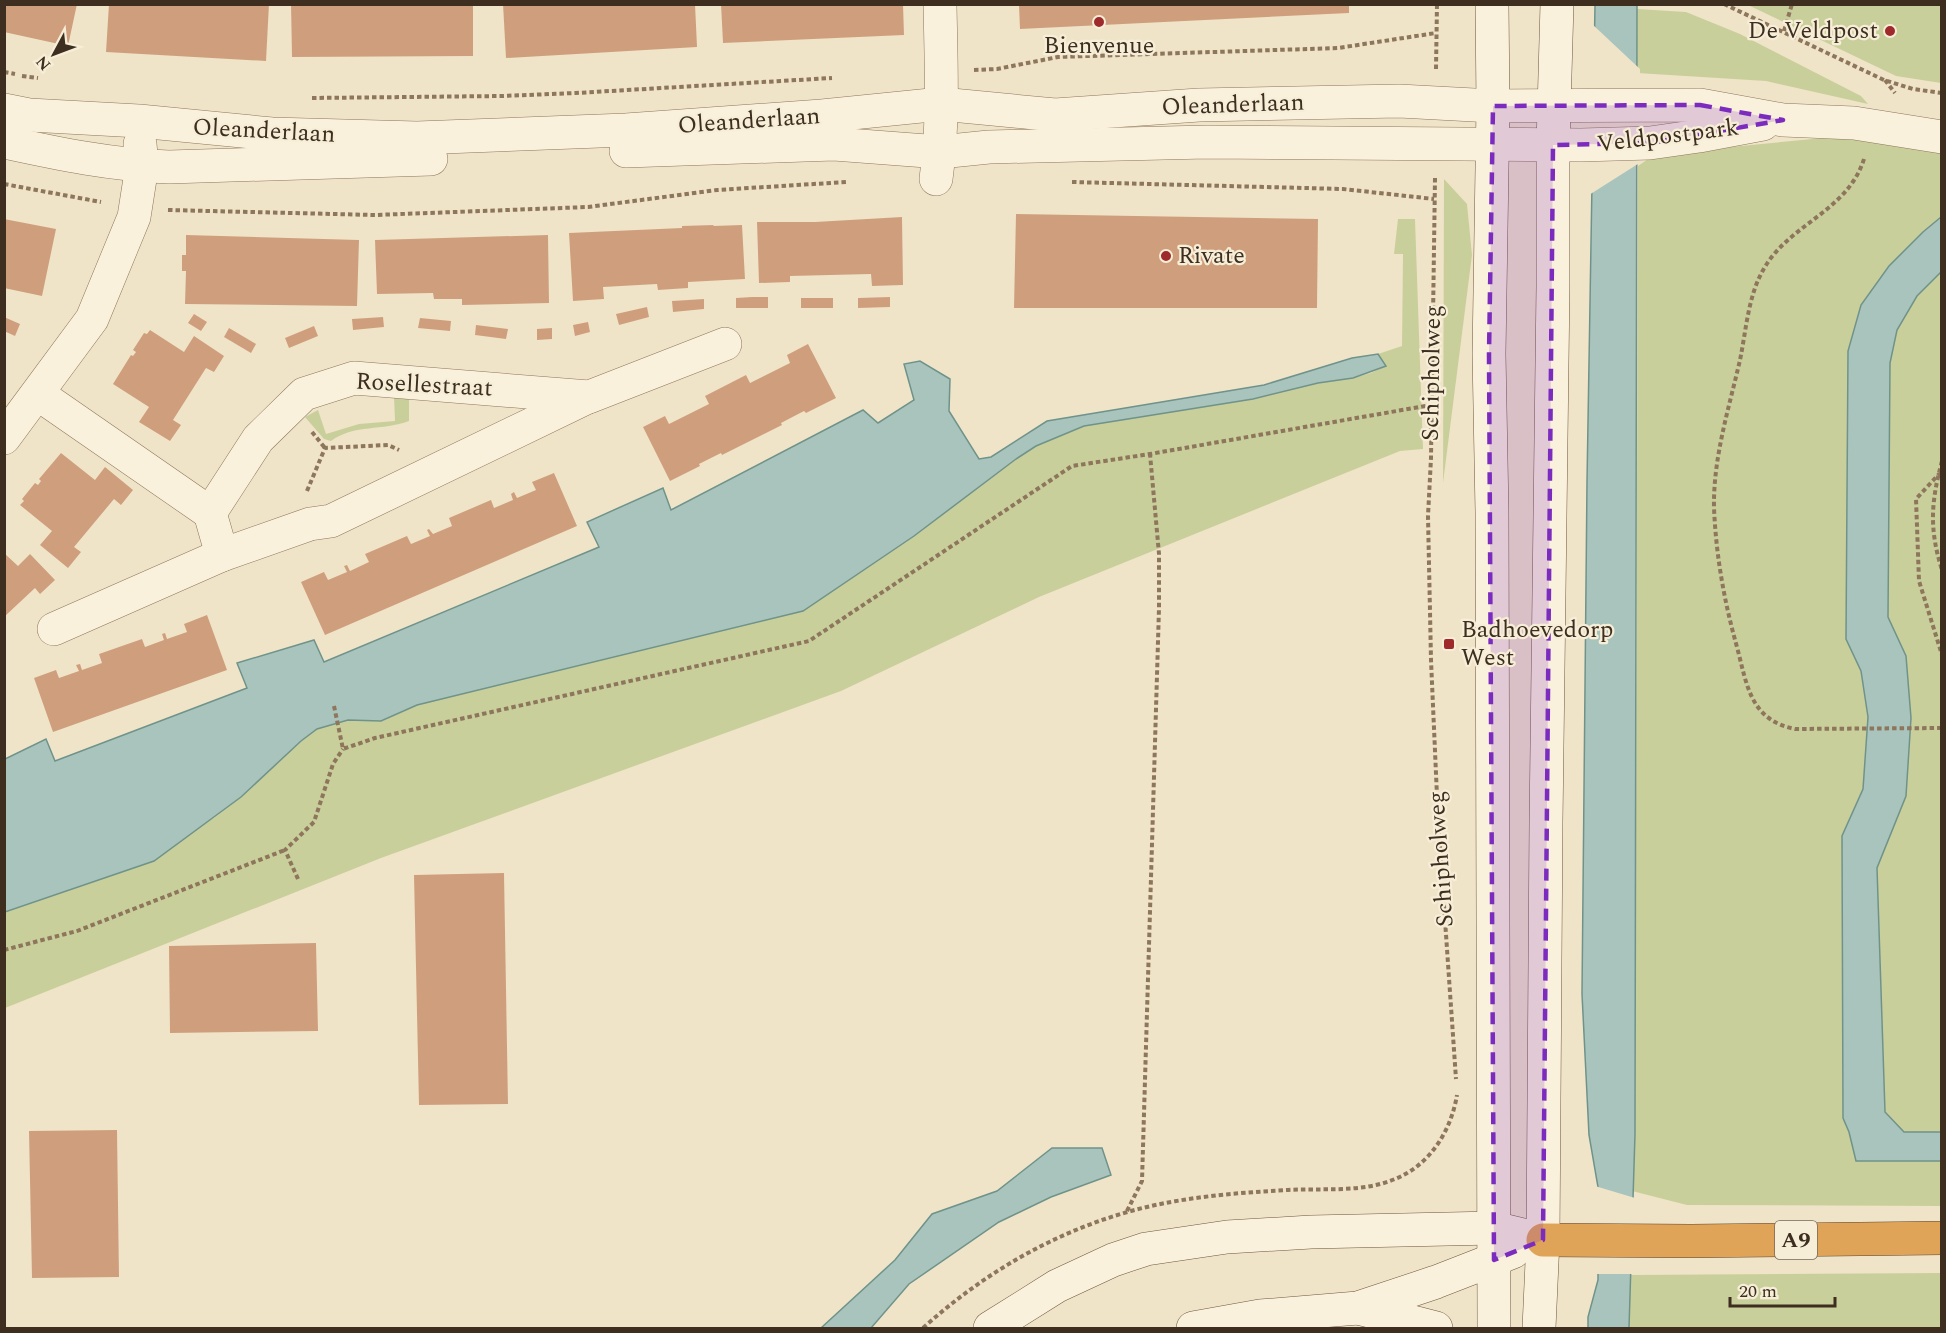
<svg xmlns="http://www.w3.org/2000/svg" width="1946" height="1333" font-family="Spectral,serif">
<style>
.green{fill:#c9cf9b}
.water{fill:#a9c4bc;stroke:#6f938a;stroke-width:1.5}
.pier{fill:#f0e4c8}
.building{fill:#cf9f7d}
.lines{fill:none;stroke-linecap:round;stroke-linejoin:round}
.street-casing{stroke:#8d765c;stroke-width:34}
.secondary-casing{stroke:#6f573f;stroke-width:34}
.highway-casing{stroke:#5b4430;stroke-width:34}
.path{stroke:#8d765c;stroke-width:4;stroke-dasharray:4.5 3;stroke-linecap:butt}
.street{stroke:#faf1dc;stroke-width:33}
.secondary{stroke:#faf1dc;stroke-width:33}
.highway{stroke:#e0a458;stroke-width:33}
.marked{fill:#7b2cbf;fill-opacity:0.2;stroke:#7b2cbf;stroke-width:4.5;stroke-dasharray:12 8;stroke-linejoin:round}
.poi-dot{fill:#9e2a2b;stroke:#f7eed8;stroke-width:2}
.labels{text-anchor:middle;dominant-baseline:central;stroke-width:4.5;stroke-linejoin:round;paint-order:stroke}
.shield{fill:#f7eed8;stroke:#756857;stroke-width:1.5}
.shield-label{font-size:22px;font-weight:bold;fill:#3d2e20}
.poi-label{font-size:24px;fill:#3d2e20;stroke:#f7eed8;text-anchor:start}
.street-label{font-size:24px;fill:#3d2e20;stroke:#f7eed8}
</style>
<rect width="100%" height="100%" fill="#f0e4c8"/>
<g class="green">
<polygon points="1748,5 1941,5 1941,83 1896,76"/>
<polygon points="1637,9 1686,12 1740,34 1861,96 1868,104 1766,81 1637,73"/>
<polygon points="1844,136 1941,151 1941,217 1923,232 1889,266 1861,305 1848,351 1846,639 1861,671 1868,717 1863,789 1842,836 1843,1118 1849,1132 1856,1161 1941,1161 1941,1206 1687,1205 1632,1191 1635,1134 1638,166 1651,157 1730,147"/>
<polygon points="1444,179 1467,204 1472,255 1443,483"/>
<polygon points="1398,219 1415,219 1423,449 1400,451 1039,597 841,691 381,858 5,1008 5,912 81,886 214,818 241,797 301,741 317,729 348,720 382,721 417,705 914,536 1016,459 1036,446 1084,426 1253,399 1318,383 1353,378 1371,373 1386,366 1378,354 1402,346 1403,254 1394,254"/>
<polygon points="1941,272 1941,1132 1904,1132 1885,1112 1877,868 1906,796 1906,656 1888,617 1890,363 1897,330 1917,296"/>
<path d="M409,395V421C383,431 354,424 331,441L324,439L305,417L318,410L326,434L359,424L395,421L394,396Z"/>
<polygon points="1941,1273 1941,1328 1629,1328 1629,1275"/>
</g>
<g class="water">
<polygon points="1637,4 1635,1134 1629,1328 1588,1328 1588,1317 1598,1280 1598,1187 1589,1135 1582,994 1587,482 1595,5"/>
<polygon points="1941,217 1941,272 1917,296 1897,330 1890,363 1888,617 1906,656 1911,718 1906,796 1877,868 1885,1112 1904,1132 1941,1132 1941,1161 1856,1161 1849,1132 1843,1118 1842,836 1863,789 1868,717 1861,671 1846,639 1848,351 1861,305 1889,266 1923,232"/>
<polygon points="1378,354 1386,366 1353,378 1318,383 1253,399 1084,426 1036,446 1016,459 914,536 803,611 417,705 381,721 348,720 317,729 301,741 241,797 154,861 5,912 5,759 46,739 55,761 247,688 237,663 314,640 324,662 599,547 587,522 663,488 671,510 863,410 878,423 914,400 904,364 920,361 950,379 949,411 979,459 991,457 1047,421 1264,385 1352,358"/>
<polygon points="1052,1148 1102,1148 1111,1175 1051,1197 999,1222 909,1284 871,1328 821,1328 895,1260 932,1214 997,1191"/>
</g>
<g class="pier">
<polygon points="1592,24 1640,69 1641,162 1589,195"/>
<polygon points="1595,1186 1635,1198 1632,1274 1595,1274"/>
</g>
<g class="building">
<polygon points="4,4 77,4 68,46 4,32"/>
<polygon points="109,4 269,4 266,61 106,52"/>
<polygon points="291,4 473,4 473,56 292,57"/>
<polygon points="503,4 695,4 697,47 506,58"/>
<polygon points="721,4 903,4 904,35 723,43"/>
<polygon points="1019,5 1349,5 1349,13 1020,29"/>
<polygon points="1016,214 1318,219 1317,308 1014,308"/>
<polygon points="902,217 903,285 872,286 871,274 790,276 790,282 759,283 757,222 815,222"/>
<polygon points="4,219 56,229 42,296 4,288"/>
<polygon points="714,225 713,226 742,225 745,279 688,282 688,288 658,290 657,284 603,287 604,299 573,301 569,233 682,228 682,226"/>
<polygon points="186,235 359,240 357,306 185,304 186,271 182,271 182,255 186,255"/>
<polygon points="548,235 549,303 462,305 462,299 434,299 433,293 377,294 375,240"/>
<polygon points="752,297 768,297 768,308 736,308 736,298"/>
<polygon points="890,297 890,307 858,308 858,298"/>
<rect x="801" y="298" width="32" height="10"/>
<polygon points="704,299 704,309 673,312 672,301"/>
<polygon points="647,307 649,317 619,325 616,314"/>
<polygon points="194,314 207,322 201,331 188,323"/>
<polygon points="4,317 20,324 15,336 4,331"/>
<polygon points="383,317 384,327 353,330 352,319"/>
<polygon points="420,318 451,321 450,331 418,328"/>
<polygon points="588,322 590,332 575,336 573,325"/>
<polygon points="476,325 508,329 506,339 475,335"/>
<polygon points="314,326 318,336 289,348 285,338"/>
<polygon points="229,328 256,344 251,353 224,337"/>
<polygon points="552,328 552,339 537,340 537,329"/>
<polygon points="150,330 184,352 194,336 224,356 214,372 206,368 173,420 181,425 170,441 139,422 149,407 113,384 131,355 133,356 136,352 133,350 144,333 147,334"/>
<polygon points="808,344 836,398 806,413 804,411 781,423 782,425 722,455 721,453 699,464 700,466 670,481 643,427 665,416 669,424 709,404 705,396 746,375 750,383 790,363 787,355"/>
<polygon points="61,453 95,480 105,467 133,490 121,505 114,499 74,547 81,552 68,568 40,545 52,531 20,505 24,501 22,499 35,483 38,485 41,481 39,479"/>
<polygon points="554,473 577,526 325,635 301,582 324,572 328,580 347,572 344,566 347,565 350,571 369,562 365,554 407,536 411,544 430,536 427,530 429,529 433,534 452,526 449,518 491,500 494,508 513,500 511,494 514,492 517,498 536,490 532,482"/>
<polygon points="4,553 18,566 30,554 55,580 40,594 35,588 4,617"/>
<polygon points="207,615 227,670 53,732 34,678 56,670 59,678 79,671 76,665 80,664 82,670 102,663 99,654 142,639 145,647 164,640 162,634 165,633 167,639 187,632 184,624"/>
<polygon points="504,873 508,1104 419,1105 414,875"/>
<polygon points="316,943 318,1031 170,1033 169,946"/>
<polygon points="117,1130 119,1277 32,1278 29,1131"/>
</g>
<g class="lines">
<g class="street-casing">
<g id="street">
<polyline points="4,110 29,115 139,121 272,134 417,138 626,130 822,116 941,104 1055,115 1199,105 1399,101 1493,106 1700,105 1783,120 1854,123 1942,137"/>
<path d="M4,142C59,154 113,165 169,167L431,159"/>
<polyline points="626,151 834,144 940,152 989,147 1207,142 1581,145 1650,143 1699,136 1763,124"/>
<path d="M936,179C944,121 941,63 940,4"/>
<polyline points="38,394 210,513"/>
<polyline points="4,438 92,319 134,217 142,166 140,144"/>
<polyline points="222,555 310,524 331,521 588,397"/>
<polyline points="54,629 222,555 210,513 258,439 304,394 354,378 589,397 725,344"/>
</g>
</g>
<g class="secondary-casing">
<g id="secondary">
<polyline points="1492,4 1493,106 1489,354 1492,512 1494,1328"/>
<polyline points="1358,1308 1436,1328"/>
<polyline points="990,1328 1057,1286 1113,1260 1146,1249 1227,1237 1311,1232 1494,1228 1543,1240"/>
<polyline points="1193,1328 1260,1316 1358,1308 1436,1282 1513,1252"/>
<polyline points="1539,1328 1543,1240 1546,823 1553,287 1553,145 1557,4"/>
</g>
</g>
<g class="highway-casing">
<polyline id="highway" points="1543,1240 1691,1241 1942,1238"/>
</g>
<g class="path">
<polyline points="1724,4 1884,80 1913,89 1942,93"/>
<polyline points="1784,31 1792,4"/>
<polyline points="1436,69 1437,4"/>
<polyline points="974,70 997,69 1058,57 1338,48 1436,33"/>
<polyline points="4,72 15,74"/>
<polyline points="22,76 38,78"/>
<polyline points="1885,80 1895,93"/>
<polyline points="312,98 502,96 576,93 832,78"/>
<path d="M1864,159C1847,213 1787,224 1762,272C1748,298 1746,331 1740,360C1729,408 1713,458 1714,508C1716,555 1724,601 1737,647C1747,685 1750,720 1795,729L1942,728"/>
<polyline points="1435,178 1431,458 1428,516 1431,660 1438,819 1456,1079"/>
<polyline points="1072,182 1343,189 1434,199"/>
<polyline points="4,184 101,202"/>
<polyline points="168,210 375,215 588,207 717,190 846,182"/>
<polyline points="312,432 325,448"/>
<path d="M1942,461C1931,502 1929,529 1942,570"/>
<polyline points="1942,474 1938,475 1916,499 1919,581 1942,655"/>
<polyline points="307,491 325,448 388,445 399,450"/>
<polyline points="334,706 343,749 375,738 809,641 1072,466 1150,454 1431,405"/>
<polyline points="298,879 285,850 314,822 333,764 343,749"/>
<polyline points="4,950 77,931 285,850"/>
<polyline points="1127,1211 1142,1181 1159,608 1159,554 1150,454"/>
<path d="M923,1328C983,1274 1052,1233 1131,1211C1182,1197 1234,1193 1288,1190C1323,1188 1362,1193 1395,1179C1430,1165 1451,1131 1457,1095"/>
</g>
<use href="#street" class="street"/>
<use href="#secondary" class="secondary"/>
<use href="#highway" class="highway"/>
</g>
<path class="marked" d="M1700,105L1783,120L1650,143L1553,145L1543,1240L1494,1260L1489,354L1493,106Z"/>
<g class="poi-dot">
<circle cx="1099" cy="22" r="6"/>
<circle cx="1890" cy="31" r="6"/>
<circle cx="1166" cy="256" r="6"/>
<rect x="1443" y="638" width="12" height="12" rx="3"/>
</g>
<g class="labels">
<rect class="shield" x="1775" y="1221" width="42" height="38" rx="4.5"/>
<g class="shield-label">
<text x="1796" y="1240">A9</text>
</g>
<g class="poi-label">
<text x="1878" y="31" text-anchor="end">De Veldpost</text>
<text x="1099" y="46" text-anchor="middle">Bienvenue</text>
<text x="1178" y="256">Rivate</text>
<text x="1461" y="630">Badhoevedorp<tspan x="1461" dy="28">West</tspan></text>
</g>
<g class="street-label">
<text transform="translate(1233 105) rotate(-2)">Oleanderlaan</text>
<text transform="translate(749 121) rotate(-4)">Oleanderlaan</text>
<text transform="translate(264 131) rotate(3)">Oleanderlaan</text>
<text transform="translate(1668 136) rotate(-7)">Veldpostpark</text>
<text transform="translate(1432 373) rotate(-89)">Schipholweg</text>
<text transform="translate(424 385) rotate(3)">Rosellestraat</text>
<text transform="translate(1441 859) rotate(-94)">Schipholweg</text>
</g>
</g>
<rect width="1946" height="1333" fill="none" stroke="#3d2e20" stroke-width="12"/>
<g transform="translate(54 54) rotate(229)" stroke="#f7eed8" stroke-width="4.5" paint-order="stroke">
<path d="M0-4.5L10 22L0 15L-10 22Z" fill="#3d2e20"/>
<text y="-9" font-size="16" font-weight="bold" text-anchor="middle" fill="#3d2e20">N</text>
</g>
<path d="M1730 1297v9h105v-9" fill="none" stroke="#3d2e20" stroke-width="3"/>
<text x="1739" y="1297" font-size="18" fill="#3d2e20" stroke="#f7eed8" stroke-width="4.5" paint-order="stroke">20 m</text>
</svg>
